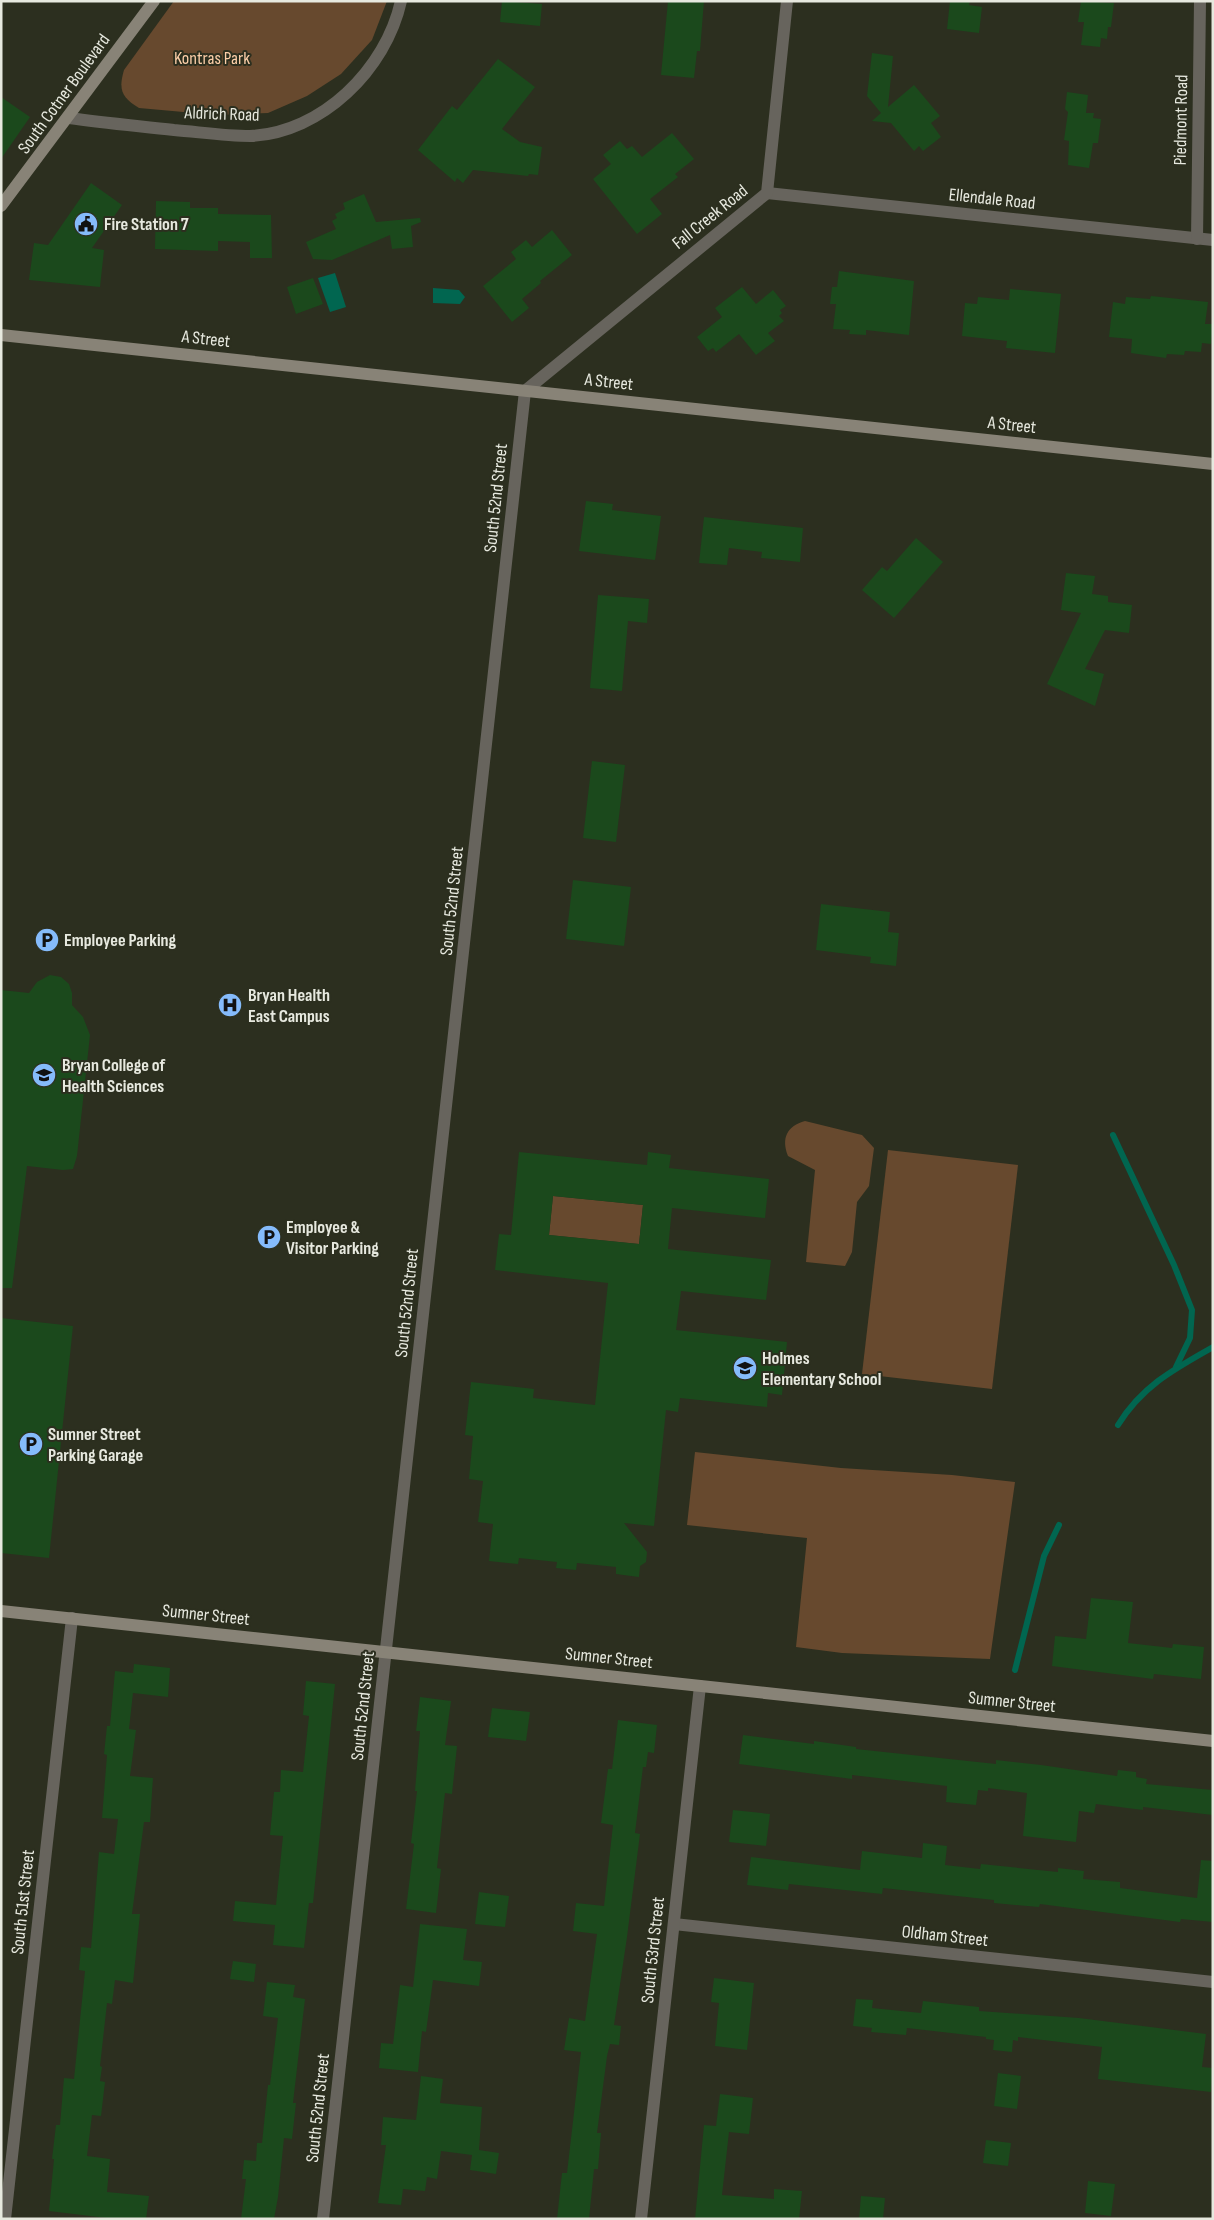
<svg xmlns="http://www.w3.org/2000/svg" width="1214" height="2220" font-family="'Sofia Sans Condensed',sans-serif">
<style>
.green{fill:#67492e}
.water{fill:#016650}
.lines{fill:none;stroke-linecap:round;stroke-linejoin:round}
.stream{stroke:#016650;stroke-width:6}
.building{fill:#1b491c;fill-rule:evenodd}
.street{stroke:#67645d;stroke-width:12}
.secondary{stroke:#888377;stroke-width:12}
.labels{text-anchor:middle;dominant-baseline:central;stroke-width:4;stroke-linejoin:round;paint-order:stroke}
.park-label{font-size:18px;fill:#fbcea8;stroke:#2c2f1f}
.street-label{font-size:18px;fill:#e7e9df;stroke:#2c2f1f}
.poi-label{font-size:18px;font-weight:bold;fill:#e7e9df;stroke:#2c2f1f;text-anchor:start}
</style>
<rect width="100%" height="100%" fill="#2c2f1f"/>
<g class="green">
<path d="M174,1H387L372,40L341,74L307,96L268,113L217,115L139,108C122,98 118,90 124,70Z"/>
<path d="M805,1121L862,1135L874,1148L869,1186L857,1202L852,1252L845,1266L806,1262L815,1170L788,1156C781,1138 787,1126 805,1121Z"/>
<polygon points="888,1150 1018,1165 992,1389 862,1374"/>
<polygon points="553,1196 643,1205 639,1244 549,1235"/>
<polygon points="695,1452 841,1468 952,1475 1015,1482 990,1659 842,1653 796,1647 807,1538 687,1525"/>
</g>
<g class="water">
<polygon points="335,273 346,307 330,312 318,278"/>
<polygon points="433,288 459,290 465,297 460,304 433,303"/>
</g>
<g class="lines">
<g class="stream">
<polyline points="1113,1135 1174,1265 1192,1310 1190,1338 1176,1367"/>
<path d="M1118,1425C1142,1386 1174,1369 1213,1347"/>
<polyline points="1015,1670 1044,1556 1059,1525"/>
</g>
</g>
<g class="building">
<polygon points="502,1 542,4 540,26 500,22"/>
<polygon points="668,1 704,1 700,51 697,51 694,78 661,75"/>
<polygon points="950,1 970,1 969,5 982,7 979,33 947,29"/>
<polygon points="1081,1 1114,3 1111,27 1108,27 1107,39 1101,38 1100,47 1081,45 1084,22 1078,22"/>
<polygon points="872,53 893,56 888,107 914,85 940,116 931,123 941,137 923,151 919,146 914,151 891,123 872,121 881,113 867,96"/>
<polygon points="498,59 535,87 502,129 520,142 542,147 538,175 529,174 528,176 473,170 463,183 457,178 455,182 418,150 452,106 457,110"/>
<polygon points="1067,92 1088,95 1086,113 1094,113 1093,118 1101,119 1098,143 1093,143 1089,168 1068,165 1069,141 1064,140 1068,112 1065,109"/>
<polygon points="1,97 30,117 1,159"/>
<polygon points="672,133 694,159 675,174 678,177 650,199 662,214 637,234 593,179 611,164 603,155 620,141 627,149 632,146 642,157"/>
<polygon points="91,183 122,205 92,248 104,250 100,287 29,280 34,243 48,245"/>
<polygon points="364,194 376,222 420,218 421,222 411,226 413,247 392,249 390,235 332,260 313,259 306,242 336,229 332,221 337,218 335,214 345,209 343,203"/>
<polygon points="156,201 190,202 190,208 218,208 218,214 271,215 272,258 250,258 250,242 218,241 218,251 155,249"/>
<polygon points="552,230 572,255 540,281 541,283 522,299 529,308 512,322 483,286 516,259 511,252 526,240 532,247"/>
<polygon points="839,271 914,281 909,335 866,330 866,335 849,334 850,330 833,329 836,304 830,304 832,287 837,287"/>
<polygon points="313,278 323,304 296,314 287,287"/>
<polygon points="742,287 756,304 773,290 786,306 780,310 782,313 779,316 784,321 768,333 775,341 756,355 739,334 716,352 713,348 708,351 697,337 722,317 715,308"/>
<polygon points="1010,289 1061,294 1055,353 1006,348 1007,341 962,336 965,303 977,304 978,297 1009,300"/>
<polygon points="1151,296 1208,302 1205,324 1213,324 1211,344 1202,343 1201,352 1185,351 1184,355 1167,354 1166,358 1131,353 1132,339 1109,337 1113,302 1125,304 1126,297 1150,299"/>
<polygon points="586,501 613,504 612,510 661,516 655,560 579,551"/>
<polygon points="704,517 803,528 800,562 761,558 762,552 729,548 727,565 699,563"/>
<polygon points="916,538 943,562 894,618 862,590 882,567 887,571"/>
<polygon points="1066,573 1095,576 1092,594 1108,596 1108,602 1132,605 1129,633 1105,630 1085,669 1104,674 1095,706 1047,684 1081,613 1061,610"/>
<polygon points="598,595 649,599 647,623 628,621 622,691 590,688"/>
<polygon points="592,761 625,765 616,842 583,838"/>
<polygon points="573,880 631,887 624,946 566,939"/>
<polygon points="821,904 890,912 888,932 899,933 896,966 870,963 871,957 816,950"/>
<polygon points="50,975 61,977 69,984 72,993 72,1005 83,1017 90,1035 77,1156 73,1169 63,1170 27,1166 12,1288 1,1288 1,990 29,993 37,982"/>
<path d="M519,1152L647,1165L648,1152L671,1155L669,1168L769,1179L765,1218L672,1208L668,1249L771,1260L766,1300L681,1291L676,1330L787,1342L782,1395L768,1393L767,1407L680,1398L678,1412L666,1410L654,1526L624,1523L647,1552L646,1562L640,1566L639,1577L616,1574V1567L577,1563L576,1570L556,1568L557,1562L519,1558L518,1564L489,1561L493,1524L478,1522L483,1481L469,1479L473,1436L465,1435L471,1382L534,1389L533,1398L595,1405L608,1283L495,1270L499,1234L511,1235ZM553,1196L643,1205L639,1244L549,1235Z"/>
<polygon points="1,1318 73,1326 49,1558 1,1553"/>
<polygon points="1091,1598 1133,1602 1128,1643 1172,1648 1173,1644 1204,1647 1201,1679 1154,1674 1153,1679 1052,1666 1055,1636 1086,1639"/>
<polygon points="134,1664 170,1668 168,1697 133,1693 129,1729 136,1730 130,1776 153,1778 150,1822 144,1822 132,1914 140,1914 133,1983 115,1980 112,2004 107,2003 100,2066 102,2067 100,2081 105,2082 101,2116 92,2115 87,2156 110,2159 107,2192 149,2196 146,2219 115,2219 49,2211 54,2159 52,2159 56,2125 60,2125 64,2078 74,2079 85,1971 79,1970 81,1947 91,1948 99,1852 114,1854 118,1819 102,1818 107,1755 104,1754 107,1726 110,1726 115,1671 133,1673"/>
<polygon points="306,1681 335,1684 313,1903 309,1903 304,1948 273,1945 275,1925 233,1921 235,1901 276,1905 283,1836 270,1835 274,1792 280,1792 281,1770 303,1772 309,1716 303,1715"/>
<polygon points="420,1697 451,1701 445,1745 457,1746 452,1794 445,1793 437,1868 441,1869 436,1913 406,1909 414,1844 411,1843 417,1791 415,1791 420,1731 416,1731"/>
<polygon points="492,1708 530,1712 526,1741 488,1737"/>
<polygon points="618,1720 657,1725 654,1753 648,1752 646,1767 643,1767 635,1833 640,1834 627,1937 614,2025 621,2026 619,2045 610,2044 607,2056 597,2133 601,2133 598,2169 594,2169 589,2219 557,2219 562,2173 567,2173 581,2052 564,2050 569,2018 585,2021 597,1934 573,1931 576,1903 604,1906 613,1825 601,1823 608,1769 612,1769"/>
<polygon points="743,1735 814,1744 814,1741 856,1747 856,1749 996,1764 996,1760 1041,1765 1117,1776 1118,1770 1136,1772 1136,1777 1147,1779 1146,1784 1213,1790 1213,1815 1143,1807 1143,1810 1096,1804 1094,1813 1079,1811 1076,1842 1023,1836 1027,1793 988,1788 988,1791 978,1790 976,1805 946,1802 947,1786 852,1775 852,1779 739,1764"/>
<polygon points="733,1810 770,1814 766,1846 729,1842"/>
<polygon points="923,1843 947,1846 945,1865 980,1869 981,1864 1058,1872 1058,1868 1084,1871 1083,1879 1120,1882 1120,1888 1197,1898 1201,1860 1213,1861 1213,1922 1181,1919 1180,1922 1040,1904 1039,1907 994,1903 994,1900 883,1888 882,1894 789,1884 788,1890 747,1885 751,1857 860,1870 862,1851 922,1858"/>
<polygon points="479,1892 509,1896 505,1927 475,1924"/>
<polygon points="420,1924 467,1929 463,1960 482,1962 479,1986 433,1980 426,2032 422,2031 418,2072 379,2068 381,2043 393,2044 400,1985 413,1987"/>
<polygon points="233,1961 256,1964 254,1982 230,1979"/>
<polygon points="714,1978 754,1983 747,2050 715,2046 719,2003 711,2002"/>
<polygon points="267,1982 295,1985 293,1997 305,1999 293,2103 296,2103 292,2139 284,2138 278,2197 274,2219 241,2219 246,2179 242,2179 244,2160 256,2161 257,2143 262,2143 268,2085 270,2085 278,2018 263,2016"/>
<polygon points="856,1999 873,2000 872,2008 921,2013 923,2001 979,2007 979,2011 1079,2018 1206,2034 1202,2067 1213,2068 1211,2092 1098,2079 1102,2047 1018,2037 1018,2041 1013,2040 1012,2052 993,2050 994,2040 986,2039 986,2037 907,2028 906,2035 871,2032 872,2028 853,2026"/>
<polygon points="998,2073 1021,2076 1017,2109 994,2106"/>
<polygon points="421,2076 443,2079 440,2103 482,2107 479,2150 499,2153 496,2174 470,2170 472,2155 441,2151 437,2179 427,2177 425,2191 403,2189 401,2205 378,2203 386,2145 381,2145 383,2117 416,2120"/>
<polygon points="720,2094 753,2098 749,2134 729,2132 722,2195 774,2199 774,2189 802,2191 799,2219 695,2219 704,2125 716,2126"/>
<polygon points="986,2140 1011,2143 1008,2166 983,2163"/>
<polygon points="1088,2181 1115,2184 1111,2216 1085,2213"/>
<polygon points="861,2196 885,2198 883,2219 859,2219"/>
</g>
<g class="lines">
<g class="street">
<path d="M69,118C104,123 139,126 174,130C199,132 225,136 250,136C322,133 386,69 401,1"/>
<polyline points="767,193 1213,240"/>
<polyline points="1197,239 1200,1"/>
<polyline points="674,1924 1213,1982"/>
<polyline points="5,2219 72,1618"/>
<polyline points="323,2219 525,391 767,193 787,1"/>
<polyline points="641,2219 700,1686"/>
</g>
<g class="secondary">
<polyline points="1,206 154,1"/>
<polyline points="1,335 1213,464"/>
<polyline points="1,1611 1213,1741"/>
</g>
</g>
<defs>
<g id="civic-disc" transform="scale(1.25)"><circle r="9.5" fill="#85bbfb" stroke="#2c2f1f"/><path d="M-.6-6.5H3V-4.5H.6V-3L4-1V1h2V6H-6V1h2V-1L-.6-3ZM-1.2 2.5V6h2.4V2.5Z" fill="#111"/></g>
<g id="parking-disc" transform="scale(1.25)"><circle r="9.5" fill="#85bbfb" stroke="#2c2f1f"/><path d="M-3.5-5.5H1a3.5 3.5 0 0 1 0 7H-1V5.5H-3.5ZM-1-3.4V-.6H.8a1.4 1.4 0 0 0 0-2.8Z" fill="#111"/></g>
<g id="hospital-disc" transform="scale(1.25)"><circle r="9.5" fill="#85bbfb" stroke="#2c2f1f"/><path d="M-5-5h3v3.5h4V-5h3V5h-3V1.5h-4V5h-3Z" fill="#111"/></g>
<g id="university-disc" transform="scale(1.25)"><circle r="9.5" fill="#85bbfb" stroke="#2c2f1f"/><path d="M0-5L7-2L0 1L-7-2ZM-4 1L0 2.5L4 1V4Q0 6-4 4Z" fill="#111"/></g>
<g id="school-disc" transform="scale(1.25)"><circle r="9.5" fill="#85bbfb" stroke="#2c2f1f"/><path d="M0-5L7-2L0 1L-7-2ZM-4 1L0 2.5L4 1V4Q0 6-4 4Z" fill="#111"/></g>
</defs>
<g fill-rule="evenodd">
<use href="#civic-disc" x="86" y="224"/>
<use href="#parking-disc" x="47" y="940"/>
<use href="#hospital-disc" x="230" y="1005"/>
<use href="#university-disc" x="44" y="1075"/>
<use href="#parking-disc" x="269" y="1237"/>
<use href="#school-disc" x="745" y="1368"/>
<use href="#parking-disc" x="31" y="1444"/>
</g>
<g class="labels">
<g class="park-label">
<text x="212" y="58">Kontras Park</text>
</g>
<g class="street-label">
<text transform="translate(64 94) rotate(-54)">South Cotner Boulevard</text>
<text transform="translate(222 114) rotate(2)">Aldrich Road</text>
<text transform="translate(1181 120) rotate(-89)">Piedmont Road</text>
<text transform="translate(992 199) rotate(6)">Ellendale Road</text>
<text transform="translate(710 217) rotate(-39)">Fall Creek Road</text>
<text transform="translate(206 339) rotate(6)">A Street</text>
<text transform="translate(609 382) rotate(6)">A Street</text>
<text transform="translate(1012 425) rotate(6)">A Street</text>
<text transform="translate(496 498) rotate(-84)">South 52nd Street</text>
<text transform="translate(452 901) rotate(-84)">South 52nd Street</text>
<text transform="translate(407 1303) rotate(-84)">South 52nd Street</text>
<text transform="translate(206 1615) rotate(6)">Sumner Street</text>
<text transform="translate(609 1658) rotate(6)">Sumner Street</text>
<text transform="translate(1012 1702) rotate(6)">Sumner Street</text>
<text transform="translate(363 1706) rotate(-84)">South 52nd Street</text>
<text transform="translate(23 1902) rotate(-84)">South 51st Street</text>
<text transform="translate(945 1936) rotate(6)">Oldham Street</text>
<text transform="translate(653 1950) rotate(-84)">South 53rd Street</text>
<text transform="translate(318 2108) rotate(-84)">South 52nd Street</text>
</g>
<g class="poi-label">
<text x="104" y="224">Fire Station 7</text>
<text x="64" y="940">Employee Parking</text>
<text x="248" y="995">Bryan Health<tspan x="248" dy="21">East Campus</tspan></text>
<text x="62" y="1065">Bryan College of<tspan x="62" dy="21">Health Sciences</tspan></text>
<text x="286" y="1227">Employee &amp;<tspan x="286" dy="21">Visitor Parking</tspan></text>
<text x="762" y="1358">Holmes<tspan x="762" dy="21">Elementary School</tspan></text>
<text x="48" y="1434">Sumner Street<tspan x="48" dy="21">Parking Garage</tspan></text>
</g>
</g>
<rect width="1214" height="2220" fill="none" stroke="#e7e9df" stroke-width="5"/>
</svg>
